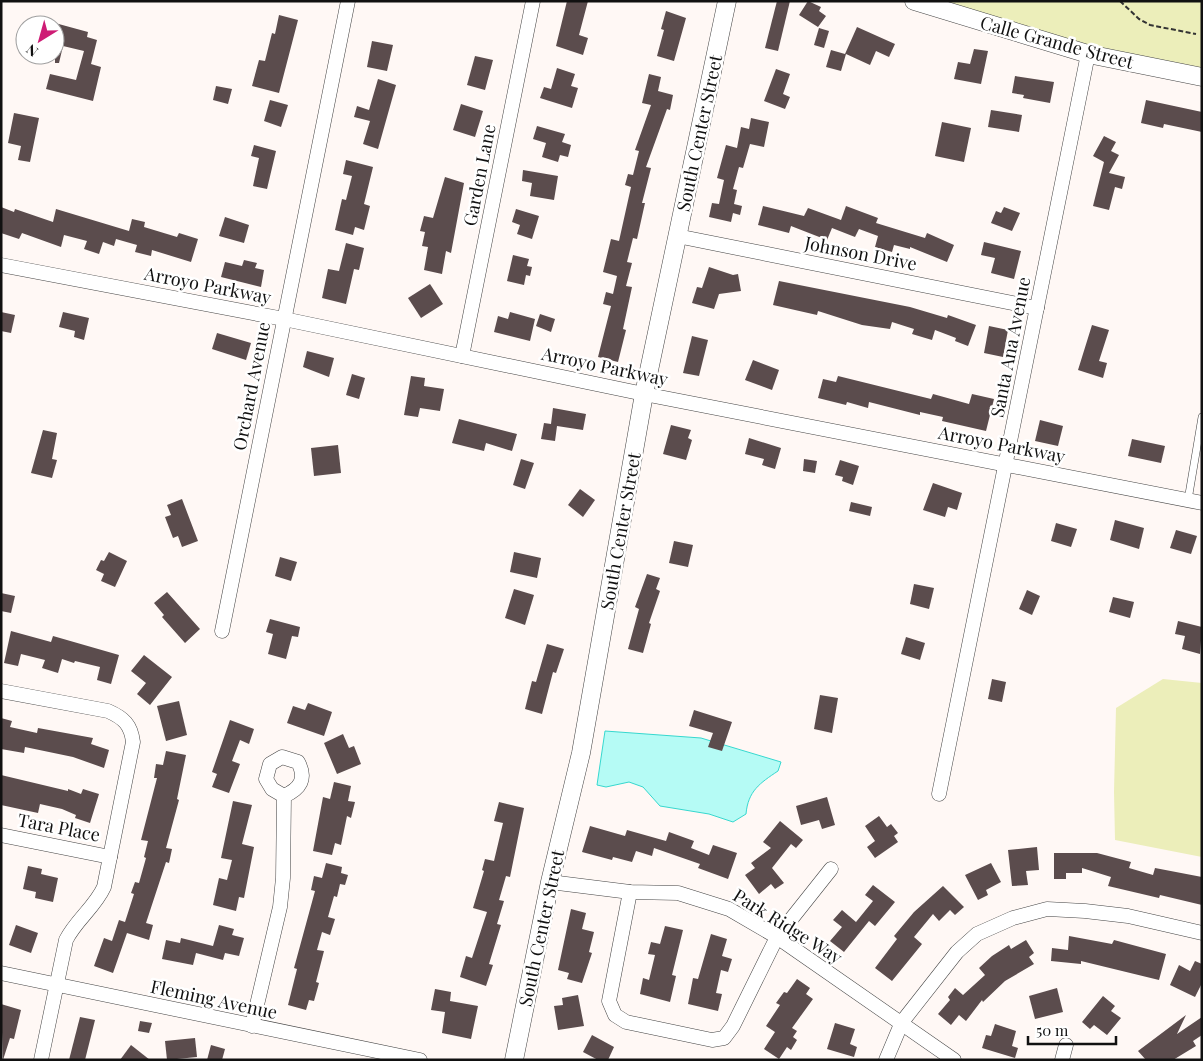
<svg xmlns="http://www.w3.org/2000/svg" width="1203" height="1061" font-family="'Playfair Display',serif">
<style>
.green{fill:#eceeba}
.water{fill:#b5fbf5;stroke:#36d8cf}
.building{fill:#5b4c4d}
.lines{fill:none;stroke-linecap:round;stroke-linejoin:round}
.service-casing{stroke:#444;stroke-width:8}
.minor-casing{stroke:#444;stroke-width:15}
.tertiary-casing{stroke:#444;stroke-width:19}
.path{stroke:#333;stroke-width:2;stroke-dasharray:5 2.5;stroke-linecap:butt}
.service{stroke:#fff;stroke-width:7}
.minor{stroke:#fff;stroke-width:14}
.tertiary{stroke:#fff;stroke-width:18}
.labels{text-anchor:middle;dominant-baseline:central;stroke-width:5;stroke-linejoin:round;paint-order:stroke}
.street-label{font-size:18px;fill:#111;stroke:#fff}
</style>
<rect width="100%" height="100%" fill="#fff8f5"/>
<g class="green">
<polygon points="916,1 1202,1 1202,77"/>
<polygon points="1163,679 1202,683 1202,857 1115,840 1114,792 1116,708"/>
</g>
<path class="water" d="M605,731L701,738L781,762L778,771C760,783 748,791 746,814L733,822L709,814L660,806L643,787L629,782L606,787L597,785Z"/>
<g class="building">
<polygon points="567,1 588,1 579,35 588,38 583,55 556,46"/>
<polygon points="777,1 790,1 778,51 765,48"/>
<polygon points="808,1 821,7 819,11 826,16 818,27 799,15"/>
<polygon points="666,11 686,18 674,61 657,56 664,30 661,29"/>
<polygon points="279,15 298,20 279,93 252,86 259,60 265,61 272,33 275,34"/>
<polygon points="55,23 88,32 87,37 97,40 91,64 101,67 93,101 46,89 50,74 76,80 84,51 63,46 59,63 55,63"/>
<polygon points="857,27 895,44 889,57 876,51 870,65 846,54 841,71 826,67 831,50 845,54"/>
<polygon points="819,28 829,31 824,48 814,45"/>
<polygon points="372,41 393,45 387,71 367,67"/>
<polygon points="974,49 988,51 981,84 954,79 958,62 970,64"/>
<polygon points="475,56 493,60 485,90 467,85"/>
<polygon points="557,68 575,74 571,86 578,88 572,108 540,98 544,87 551,89"/>
<polygon points="776,69 790,74 783,94 790,97 785,109 764,101"/>
<polygon points="649,74 661,77 658,91 673,95 670,110 667,109 646,167 651,168 642,203 645,203 637,239 633,238 627,262 632,263 626,286 632,287 623,329 626,330 618,362 598,357 611,306 603,304 606,292 613,294 617,276 603,272 611,239 619,241 631,187 625,185 628,174 633,175 639,151 635,150 651,105 642,103"/>
<polygon points="1015,76 1054,82 1050,103 1023,98 1024,95 1012,93"/>
<polygon points="378,79 396,85 378,149 363,144 370,121 354,117 357,106 369,110"/>
<polygon points="216,86 232,89 228,104 213,100"/>
<polygon points="270,100 288,105 281,127 264,121"/>
<polygon points="1146,100 1202,112 1202,132 1164,124 1163,128 1141,123"/>
<polygon points="461,104 483,111 475,137 453,130"/>
<polygon points="991,110 1022,115 1019,132 988,127"/>
<polygon points="14,113 39,118 30,162 18,160 21,146 8,143"/>
<polygon points="751,118 769,122 764,147 750,144 743,168 739,167 733,189 737,190 734,204 742,206 740,215 733,213 731,222 709,217 712,203 719,204 724,180 717,178 726,145 737,148 741,127 749,129"/>
<polygon points="942,122 971,128 964,162 935,156"/>
<polygon points="537,126 565,134 562,142 571,145 568,157 560,155 558,162 542,157 546,143 533,139"/>
<polygon points="1104,136 1116,142 1111,151 1119,155 1109,173 1125,177 1122,189 1115,187 1109,210 1093,206 1104,162 1093,156"/>
<polygon points="254,145 276,151 267,189 253,186 259,158 251,156"/>
<polygon points="346,160 373,167 364,204 370,206 364,230 355,227 353,235 335,230 342,199 346,200 352,176 343,174"/>
<polygon points="523,170 558,176 554,200 530,196 532,183 522,181"/>
<polygon points="445,177 464,183 451,253 446,251 442,274 424,270 428,247 422,246 425,232 420,231 424,216 433,218"/>
<polygon points="763,206 804,216 808,208 841,220 846,206 878,218 876,223 925,238 927,233 954,245 947,262 910,247 910,249 894,245 892,252 875,247 878,236 859,229 855,237 832,228 827,240 791,226 789,233 758,225"/>
<polygon points="1,207 14,212 15,209 53,222 56,209 129,231 132,219 145,222 144,227 177,237 179,233 198,239 191,262 152,250 151,256 135,252 137,245 116,239 114,246 103,242 99,254 84,249 87,241 64,235 61,247 22,233 19,239 1,233"/>
<polygon points="1004,207 1020,213 1012,231 991,223 996,211 1001,213"/>
<polygon points="516,209 539,216 532,239 517,234 520,225 512,222"/>
<polygon points="225,217 249,225 244,243 219,236"/>
<polygon points="984,242 1021,251 1014,279 991,273 995,258 981,255"/>
<polygon points="346,243 364,248 359,270 354,269 346,304 322,298 328,269 339,271"/>
<polygon points="513,255 529,259 527,266 532,267 530,276 526,275 524,285 507,281"/>
<polygon points="244,260 257,263 255,268 264,270 261,287 221,277 225,262 242,266"/>
<polygon points="709,267 733,275 738,274 741,291 719,294 714,309 692,303 697,287 702,288"/>
<polygon points="779,281 910,307 947,318 948,315 976,325 968,346 955,341 956,338 935,330 932,340 912,334 914,329 892,322 890,329 862,325 818,311 817,315 773,305"/>
<polygon points="430,284 443,304 421,318 408,298"/>
<polygon points="1,312 15,315 11,333 1,331"/>
<polygon points="63,312 89,318 84,340 74,337 75,331 59,327"/>
<polygon points="510,312 535,319 530,341 494,332 498,316 508,319"/>
<polygon points="540,314 555,319 551,332 536,326"/>
<polygon points="1092,325 1109,330 1099,361 1107,363 1103,378 1078,370"/>
<polygon points="989,326 1008,330 1003,357 984,353"/>
<polygon points="217,333 251,343 246,360 212,349"/>
<polygon points="692,336 708,340 699,376 683,373"/>
<polygon points="307,351 334,358 329,377 303,367"/>
<polygon points="753,360 779,370 772,390 745,380"/>
<polygon points="352,374 365,378 359,399 346,395"/>
<polygon points="411,376 425,378 424,386 444,389 440,411 420,408 418,417 404,415"/>
<polygon points="838,376 931,399 933,394 969,404 972,394 994,399 986,431 942,421 943,417 920,412 920,415 869,402 868,408 847,402 846,405 818,398 823,379 836,382"/>
<polygon points="553,408 586,414 583,430 557,426 555,441 541,439 544,423 551,424"/>
<polygon points="459,419 517,434 512,451 486,443 484,451 452,443"/>
<polygon points="1040,420 1063,426 1058,446 1035,441"/>
<polygon points="671,425 691,430 688,438 692,440 686,460 663,454"/>
<polygon points="43,430 57,433 52,459 57,460 52,478 31,473"/>
<polygon points="749,438 781,448 775,469 762,465 764,459 745,454"/>
<polygon points="1132,439 1165,446 1161,463 1128,456"/>
<polygon points="338,445 341,473 314,476 311,448"/>
<polygon points="521,459 534,463 525,489 513,485"/>
<polygon points="804,459 817,461 815,473 803,471"/>
<polygon points="840,460 859,466 853,485 842,481 843,477 835,475"/>
<polygon points="933,483 962,493 957,510 948,507 945,517 923,510"/>
<polygon points="580,489 595,500 583,517 568,505"/>
<polygon points="182,499 198,541 182,547 178,536 173,538 165,517 171,515 167,505"/>
<polygon points="851,502 872,507 870,516 849,511"/>
<polygon points="1115,520 1144,528 1139,549 1110,540"/>
<polygon points="1056,523 1077,529 1071,547 1051,541"/>
<polygon points="1176,530 1197,536 1191,554 1170,548"/>
<polygon points="674,541 693,545 688,567 669,563"/>
<polygon points="109,552 127,561 115,587 101,581 104,574 96,570 101,560 104,561"/>
<polygon points="514,552 541,558 537,578 510,572"/>
<polygon points="280,557 297,562 291,581 275,576"/>
<polygon points="647,574 660,578 656,589 660,591 649,623 651,624 643,653 628,649 639,609 635,607"/>
<polygon points="914,584 934,588 929,609 910,604"/>
<polygon points="514,589 534,595 525,625 505,618"/>
<polygon points="1027,590 1040,596 1032,615 1019,609"/>
<polygon points="167,592 200,629 185,643 162,617 164,615 154,603"/>
<polygon points="1,593 15,596 11,613 1,611"/>
<polygon points="1113,597 1134,602 1130,618 1109,612"/>
<polygon points="270,619 300,627 298,637 292,636 286,659 268,654 273,634 266,632"/>
<polygon points="1178,621 1202,627 1200,654 1182,649 1185,636 1175,634"/>
<polygon points="11,631 51,642 53,636 119,655 111,684 97,680 100,667 75,661 74,663 62,659 58,673 42,668 45,660 21,654 18,666 4,663"/>
<polygon points="906,637 925,643 920,660 901,654"/>
<polygon points="547,644 564,649 556,673 553,672 542,714 525,709 532,681 536,682"/>
<polygon points="144,655 172,677 150,705 137,694 146,683 131,671"/>
<polygon points="992,679 1006,682 1002,702 988,699"/>
<polygon points="820,695 838,698 832,733 814,729"/>
<polygon points="179,701 187,735 166,741 157,706"/>
<polygon points="308,703 332,712 324,736 287,723 293,706 305,710"/>
<polygon points="694,710 732,722 722,751 708,747 713,733 689,726"/>
<polygon points="1,718 12,721 10,727 37,733 38,728 93,738 91,744 109,750 104,768 73,757 25,747 24,753 1,749"/>
<polygon points="230,720 254,729 249,744 240,740 232,761 240,764 229,793 212,787 217,774 212,772"/>
<polygon points="343,734 349,748 354,746 361,764 337,774 324,743"/>
<polygon points="166,751 186,755 177,799 179,800 166,848 172,849 169,863 166,862 146,923 153,925 149,940 127,933 113,973 94,966 104,938 112,941 119,920 125,922 134,894 131,893 135,882 139,883 146,858 144,857 148,841 141,840 157,778 154,778 156,764 163,765"/>
<polygon points="1,775 68,791 68,789 81,794 83,789 99,794 90,823 75,818 76,815 62,809 40,804 38,813 1,805"/>
<polygon points="334,782 351,786 348,801 355,802 351,818 347,816 341,845 335,843 332,855 313,851 323,797 330,799"/>
<polygon points="827,797 835,825 822,829 819,820 801,825 796,806"/>
<polygon points="233,801 252,805 242,844 254,847 244,898 239,897 236,911 213,905 219,878 227,880 232,860 221,858"/>
<polygon points="499,802 524,808 510,877 506,876 499,900 504,901 497,924 501,925 489,964 493,965 486,986 460,977 466,956 472,958 487,912 473,908 484,871 482,870 485,859 494,861 503,823 494,821"/>
<polygon points="879,816 887,827 891,824 898,833 894,836 898,842 875,858 867,847 875,841 865,826"/>
<polygon points="780,821 803,840 796,848 791,844 772,868 784,883 775,889 771,884 759,894 745,875 755,868 751,863 771,848 763,842"/>
<polygon points="590,826 625,836 627,830 666,841 669,832 694,841 691,848 709,855 713,845 737,853 728,879 698,868 700,864 654,848 652,856 636,851 632,862 613,857 612,860 582,852"/>
<polygon points="1037,847 1039,870 1026,871 1028,885 1012,886 1008,850"/>
<polygon points="1054,853 1097,853 1131,862 1129,868 1153,875 1155,868 1202,877 1202,905 1160,895 1159,898 1108,886 1111,877 1082,868 1082,873 1066,873 1066,879 1054,879"/>
<polygon points="326,863 342,867 341,873 348,875 345,885 340,884 337,897 334,896 328,917 335,919 330,935 322,932 317,950 324,951 316,982 319,983 314,1001 309,1000 306,1010 288,1005 297,969 294,968 315,891 311,890 314,876 322,878"/>
<polygon points="991,863 1001,882 986,890 988,895 978,900 965,875"/>
<polygon points="28,866 42,869 41,874 58,878 53,902 35,898 36,892 23,889"/>
<polygon points="873,885 895,902 875,926 869,921 844,952 830,941 842,927 833,920 842,910 856,922 873,901 865,895"/>
<polygon points="943,886 964,907 955,915 950,910 939,921 933,914 914,937 922,944 892,981 875,968 897,939 894,936 914,912"/>
<polygon points="571,909 586,913 582,929 594,932 589,952 592,953 582,983 567,979 569,973 558,970"/>
<polygon points="16,925 38,933 31,953 9,945"/>
<polygon points="219,925 234,929 232,935 244,938 239,956 225,953 223,960 196,953 193,965 162,959 166,940 180,943 181,938 213,946"/>
<polygon points="665,926 683,930 672,975 676,976 670,1002 640,994 643,978 649,980 655,955 648,954 651,942 660,944"/>
<polygon points="711,934 727,939 722,956 732,959 728,972 721,970 716,993 722,994 718,1011 688,1004 693,978 698,979"/>
<polygon points="1069,936 1112,944 1114,940 1166,954 1159,980 1081,961 1081,964 1051,961 1052,948 1068,950"/>
<polygon points="1026,940 1034,953 1029,957 1034,964 1005,981 983,1002 982,1000 966,1021 959,1015 951,1025 938,1014 950,1000 948,997 955,988 963,995 985,975 979,968 992,956 1009,945 1011,949"/>
<polygon points="1195,961 1202,964 1202,983 1195,997 1170,985 1179,965 1190,971"/>
<polygon points="797,979 810,988 806,994 813,999 792,1028 797,1031 793,1037 797,1040 791,1050 787,1047 779,1059 764,1049 775,1032 766,1026 780,1005 776,1003 784,992 787,993"/>
<polygon points="1057,988 1063,1012 1035,1019 1029,996"/>
<polygon points="435,989 451,992 450,1001 478,1006 471,1039 442,1033 445,1012 431,1010"/>
<polygon points="578,995 584,1026 558,1030 554,1006 563,1005 562,998"/>
<polygon points="1103,996 1115,1006 1111,1011 1121,1018 1107,1035 1094,1025 1090,1029 1082,1022"/>
<polygon points="1,1004 21,1010 14,1039 10,1038 3,1060"/>
<polygon points="1186,1015 1177,1034 1202,1017 1202,1035 1193,1041 1196,1046 1173,1060 1146,1060 1138,1051"/>
<polygon points="80,1017 95,1020 85,1060 69,1060"/>
<polygon points="140,1021 152,1023 149,1033 138,1031"/>
<polygon points="835,1023 855,1029 850,1044 857,1047 854,1057 827,1049"/>
<polygon points="995,1024 1016,1031 1012,1046 1018,1048 1015,1058 982,1048 986,1035 991,1036"/>
<polygon points="592,1035 614,1047 608,1060 598,1060 583,1052"/>
<polygon points="195,1038 197,1057 167,1060 165,1041"/>
<polygon points="131,1045 150,1060 120,1060"/>
<polygon points="211,1045 225,1049 222,1060 207,1060"/>
</g>
<g class="lines">
<g class="service-casing">
<polyline id="service" points="1188,500 1202,417"/>
</g>
<g class="minor-casing">
<g id="minor">
<polyline points="677,236 1037,308"/>
<polyline points="1,265 284,319 644,394 1202,503"/>
<polyline points="462,356 533,1"/>
<polyline points="222,631 348,1"/>
<path d="M1,691L108,711C124,718 131,725 133,742L104,887C95,907 76,920 66,940L41,1060"/>
<polyline points="939,794 1088,54"/>
<polyline points="1,835 110,857"/>
<polyline points="550,882 630,892 678,893 729,909 777,937 954,1060"/>
<polyline points="630,892 609,1001 615,1015 626,1022 712,1040 724,1038 733,1026 777,937 831,869"/>
<polyline points="1,973 420,1060"/>
<path d="M252,1026L280,907L283,878L284,796C300,789 307,779 298,762L282,757L270,764L266,779L272,789L284,796"/>
<polyline points="886,1060 902,1022 957,952 977,934 1013,918 1047,909 1085,911 1128,916 1202,933"/>
<polyline points="1062,1060 1066,1045"/>
</g>
</g>
<g class="tertiary-casing">
<g id="tertiary">
<polyline points="914,1 1088,54 1202,77"/>
<polyline points="514,1060 550,882 581,753 644,394 727,1"/>
</g>
</g>
<polyline class="path" points="1120,1 1139,19 1150,25 1196,34"/>
<use href="#service" class="service"/>
<use href="#minor" class="minor"/>
<use href="#tertiary" class="tertiary"/>
</g>
<g class="labels">
<g class="street-label">
<text transform="translate(1057 42) rotate(15)">Calle Grande Street</text>
<text transform="translate(699 133) rotate(-78)">South Center Street</text>
<text transform="translate(479 175) rotate(-79)">Garden Lane</text>
<text transform="translate(861 253) rotate(11)">Johnson Drive</text>
<text transform="translate(208 285) rotate(11)">Arroyo Parkway</text>
<text transform="translate(1010 347) rotate(-79)">Santa Ana Avenue</text>
<text transform="translate(605 366) rotate(12)">Arroyo Parkway</text>
<text transform="translate(251 386) rotate(-79)">Orchard Avenue</text>
<text transform="translate(1002 444) rotate(11)">Arroyo Parkway</text>
<text transform="translate(620 531) rotate(-80)">South Center Street</text>
<text transform="translate(59 827) rotate(11)">Tara Place</text>
<text transform="translate(788 926) rotate(32)">Park Ridge Way</text>
<text transform="translate(541 928) rotate(-78)">South Center Street</text>
<text transform="translate(214 999) rotate(12)">Fleming Avenue</text>
</g>
</g>
<rect width="1203" height="1061" fill="none" stroke="#111111" stroke-width="5"/>
<g transform="translate(40 40) rotate(217)"><circle r="24" fill="#ffffff" stroke="#a0a0a0"/>
<path d="M0-4L9 19L0 12L-9 19Z" fill="#ce1c75"/>
<text y="-8" font-size="14" font-weight="bold" text-anchor="middle" fill="#111111">N</text>
</g>
<path d="M1028 1036v8h88v-8" fill="none" stroke="#111111" stroke-width="2.5"/>
<text x="1036" y="1036" font-size="15" fill="#111111" stroke="#ffffff" stroke-width="4" paint-order="stroke">50 m</text>
</svg>
